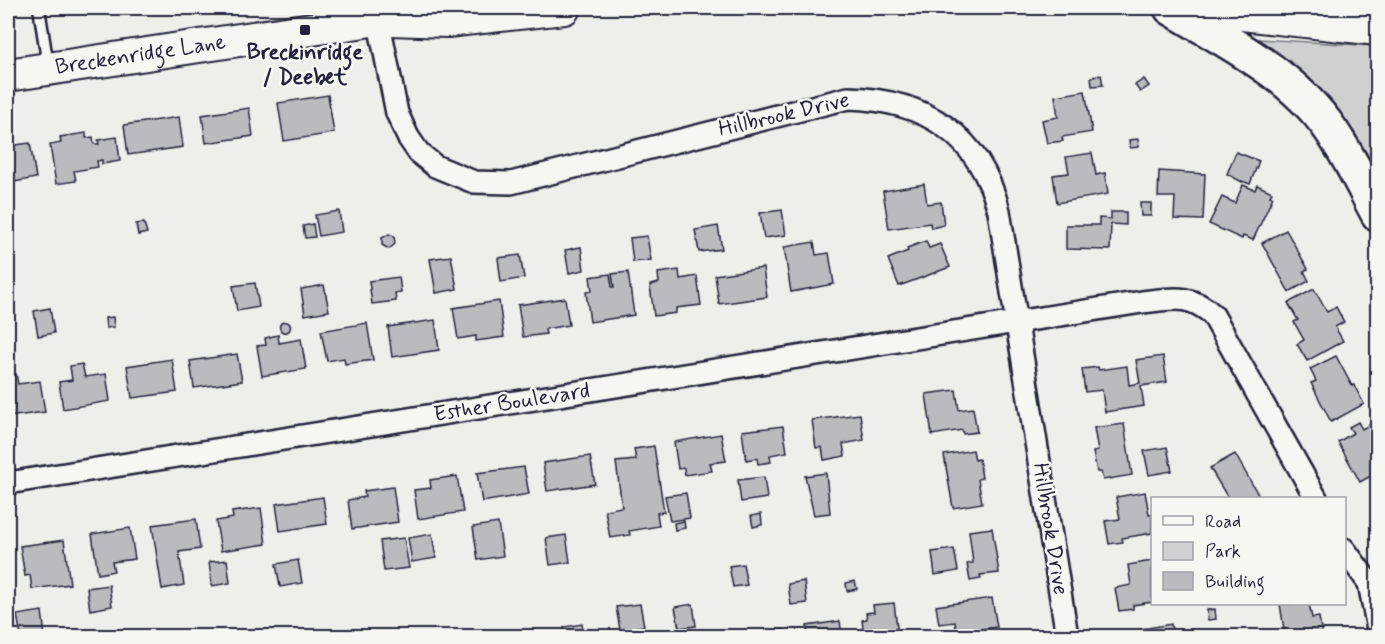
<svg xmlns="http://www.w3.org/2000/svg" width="1385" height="644" font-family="Mynerve,sans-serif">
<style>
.green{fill:#d0d0d1;stroke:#797986;stroke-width:1.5}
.building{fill:#bbbbbf;stroke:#22223b;stroke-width:1.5}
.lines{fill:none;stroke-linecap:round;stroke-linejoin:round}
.lane-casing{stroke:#22223b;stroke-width:15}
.street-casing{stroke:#22223b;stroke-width:26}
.primary-casing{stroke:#22223b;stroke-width:36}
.highway-casing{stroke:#22223b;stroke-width:38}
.lane{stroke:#f6f6f2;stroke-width:10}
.street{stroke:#f6f6f2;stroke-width:21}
.primary{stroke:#f6f6f2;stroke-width:32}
.highway{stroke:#f6f6f2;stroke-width:33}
.poi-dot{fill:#22223b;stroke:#f6f6f2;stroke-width:2}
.labels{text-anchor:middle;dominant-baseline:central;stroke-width:5;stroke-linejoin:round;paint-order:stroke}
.poi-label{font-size:22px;font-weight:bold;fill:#22223b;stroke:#f6f6f2}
.street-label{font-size:22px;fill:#22223b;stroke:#f6f6f2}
</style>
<rect width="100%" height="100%" fill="#eeeeeb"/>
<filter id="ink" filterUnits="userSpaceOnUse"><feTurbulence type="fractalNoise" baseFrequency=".0167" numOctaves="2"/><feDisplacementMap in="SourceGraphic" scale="12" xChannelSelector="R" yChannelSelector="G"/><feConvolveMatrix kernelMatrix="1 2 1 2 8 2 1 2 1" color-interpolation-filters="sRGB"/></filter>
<g filter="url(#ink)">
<polygon class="green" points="1258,39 1377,46 1377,184 1257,44"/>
<g class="building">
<polygon points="1101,75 1103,85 1092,86 1091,77"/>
<polygon points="1144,79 1149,86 1140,92 1135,85"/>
<polygon points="1085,91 1092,132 1062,137 1063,141 1047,143 1042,120 1058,117 1055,96"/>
<polygon points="328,95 334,133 284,141 278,103"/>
<polygon points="249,108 253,136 206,143 202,115"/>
<polygon points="179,117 183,147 128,155 124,125"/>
<polygon points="86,133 86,138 93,137 94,144 99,144 98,140 117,137 120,161 102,164 102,160 97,161 98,167 74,171 76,181 56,184 50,145 61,143 60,137"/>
<polygon points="1138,139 1139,147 1130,148 1129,140"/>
<polygon points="30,143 36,178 8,183 8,146"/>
<polygon points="1236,152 1259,161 1250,184 1242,181 1242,182 1227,174"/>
<polygon points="1092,153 1096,175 1105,173 1108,194 1057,203 1053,175 1069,173 1066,157"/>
<polygon points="1159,171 1205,174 1203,220 1174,219 1175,197 1158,197"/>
<polygon points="924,184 927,204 941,202 944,225 931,228 930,223 889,229 883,191"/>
<polygon points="1243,185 1255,190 1257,185 1272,192 1270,196 1273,197 1253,240 1243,236 1242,239 1209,224 1222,197 1235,203"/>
<polygon points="1140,203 1151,203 1151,216 1141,216"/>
<polygon points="782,210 786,235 764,238 760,213"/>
<polygon points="339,211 342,232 319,236 315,215"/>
<polygon points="1111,212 1126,212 1126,225 1111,224 1110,250 1066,249 1066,225 1099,225 1099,218 1111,219"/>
<polygon points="144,223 147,233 138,235 136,224"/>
<polygon points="313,224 315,237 305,238 303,226"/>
<polygon points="718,226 722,249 699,252 695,230"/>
<polygon points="1286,230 1308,269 1304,271 1309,281 1289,292 1262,243"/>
<polygon points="389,234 394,236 395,244 389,249 382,245 382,238"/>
<polygon points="647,236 651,260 633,262 630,238"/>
<polygon points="926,241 929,248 940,244 950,267 899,286 888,259 908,251 907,248"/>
<polygon points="814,242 816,255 829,253 834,284 791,292 784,247"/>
<polygon points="581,247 584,270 569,273 565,250"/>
<polygon points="520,255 524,278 501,282 498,258"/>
<polygon points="451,256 457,289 436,293 430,259"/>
<polygon points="763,268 767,297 719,304 715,275"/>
<polygon points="679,270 680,279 697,276 701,305 676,308 676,313 654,316 650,285 659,283 658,273"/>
<polygon points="628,272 634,315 590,322 586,292 592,291 590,277 610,274 612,287 614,287 612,274"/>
<polygon points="399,277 401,292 395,293 396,301 372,304 369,281"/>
<polygon points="255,283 259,307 237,311 233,286"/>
<polygon points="324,285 329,311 305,315 301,289"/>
<polygon points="1314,289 1327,312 1336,307 1344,322 1335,327 1343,341 1307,361 1297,344 1304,340 1294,322 1298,320 1288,303"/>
<polygon points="565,298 569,325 545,329 546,334 523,337 518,305"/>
<polygon points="499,301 504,337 476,341 476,336 458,339 453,308"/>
<polygon points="50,308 54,333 38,336 34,311"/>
<polygon points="113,317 114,327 106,328 105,318"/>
<polygon points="435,320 439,350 392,357 388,327"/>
<circle cx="285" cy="327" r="5.5"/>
<polygon points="367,323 373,360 345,364 344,358 327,361 321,331"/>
<polygon points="278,335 279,343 301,339 306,369 262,376 257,346 266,345 265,338"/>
<polygon points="237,354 242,381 194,388 190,361"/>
<polygon points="1163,356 1167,382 1141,386 1144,406 1105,412 1102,390 1085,392 1082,369 1098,367 1099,370 1127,366 1129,385 1140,383 1136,360"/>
<polygon points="1336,356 1352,386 1354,385 1364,404 1331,422 1311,383 1316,381 1310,369"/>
<polygon points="172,359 177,392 132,398 127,366"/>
<polygon points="82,364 85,377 106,374 110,401 63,409 59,382 72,380 70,366"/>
<polygon points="16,374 18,384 40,381 45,412 8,417 8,376"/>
<polygon points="956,390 959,410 973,408 977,432 963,434 962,430 932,435 926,394"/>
<polygon points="860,414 864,440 843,444 845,456 824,460 822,447 816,448 812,420"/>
<polygon points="1378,420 1378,472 1360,482 1338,442 1353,433 1349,427 1358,422 1362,429"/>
<polygon points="1124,424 1132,475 1103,480 1101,472 1097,472 1093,452 1098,451 1094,428"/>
<polygon points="783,426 787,452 770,455 771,462 758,464 757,458 746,460 742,431"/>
<polygon points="721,434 726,461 710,463 712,471 685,475 684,468 678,469 674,442"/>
<polygon points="654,446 664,512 657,513 659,526 629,531 630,535 610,538 605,510 622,507 616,462 636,460 634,449"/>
<polygon points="1167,447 1172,471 1149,475 1144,451"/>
<polygon points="973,450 975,460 979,459 982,478 978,479 982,503 953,508 944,455"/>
<polygon points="1235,454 1260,498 1228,498 1210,468"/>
<polygon points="590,456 595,484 547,491 543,463"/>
<polygon points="524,467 529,494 482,502 477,473"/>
<polygon points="826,473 830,513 814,515 805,476"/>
<polygon points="457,476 463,512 418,519 414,490 431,488 430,480"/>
<polygon points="764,477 767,498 741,502 738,480"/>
<polygon points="393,487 398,522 352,529 348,500 365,497 364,491"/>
<polygon points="1145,492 1149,514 1152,514 1152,533 1122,538 1123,542 1109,544 1105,521 1120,519 1116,497"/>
<polygon points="686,493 690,518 670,521 665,496"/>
<polygon points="323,497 327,524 280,531 276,504"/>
<polygon points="261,508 266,544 221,551 216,521 233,518 232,512"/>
<polygon points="761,514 762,525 753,527 751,516"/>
<polygon points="196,519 200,549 179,552 184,585 162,589 152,525"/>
<polygon points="684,521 685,528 675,530 674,523"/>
<polygon points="498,523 503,556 478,560 473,527"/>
<polygon points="130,528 135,559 112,562 114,571 98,574 92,534"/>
<polygon points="992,528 999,573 980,575 981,579 970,581 967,564 973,563 969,531"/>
<polygon points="432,534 436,558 412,562 408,538"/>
<polygon points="566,535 570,562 550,565 546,538"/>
<polygon points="404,538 409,568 384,571 380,541"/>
<polygon points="64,540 70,584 32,589 30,575 25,576 20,546"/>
<polygon points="954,549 958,571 935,575 932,552"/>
<polygon points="227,560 230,583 212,586 209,562"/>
<polygon points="298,560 302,583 280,587 276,564"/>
<polygon points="1152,561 1152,602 1133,605 1133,609 1119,611 1115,588 1131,585 1128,565"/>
<polygon points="743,564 747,585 733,587 729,566"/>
<polygon points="804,581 807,603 791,605 788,584"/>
<polygon points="855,581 857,589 847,591 846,583"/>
<polygon points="109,585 112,606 90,610 87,588"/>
<polygon points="992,598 997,627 982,629 983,636 957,636 955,622 939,624 936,606"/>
<polygon points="894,603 898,636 864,636 862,620 867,619 866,613 874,612 873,605"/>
<polygon points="640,604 644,626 620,630 616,607"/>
<polygon points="693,604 696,626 679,628 675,607"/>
<polygon points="1280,604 1309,604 1312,618 1319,617 1322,635 1285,636"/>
<polygon points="1215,609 1216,619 1208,620 1207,610"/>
<polygon points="42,611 45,636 21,636 17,615"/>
<polygon points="840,621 842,636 808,636 807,626"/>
<polygon points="582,624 584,636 565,636 564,627"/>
<polygon points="1171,624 1173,636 1143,636 1141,629"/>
<polygon points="357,629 358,636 333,636 333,632"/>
<polygon points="784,630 785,636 751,636 754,634"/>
</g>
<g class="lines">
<g class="lane-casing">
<polyline id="lane" points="39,8 48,66"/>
</g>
<g class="street-casing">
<g id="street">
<path d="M376,8L397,113L408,137L419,153L435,166L474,182L511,183L848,98C925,100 979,134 999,211L1067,636"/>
<path d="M8,483L1142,302C1171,299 1190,293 1213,315L1316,498"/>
<polyline points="1344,549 1369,583 1378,629"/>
</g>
</g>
<g class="primary-casing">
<g id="primary">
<polyline points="1188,8 1378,29"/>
<polyline points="391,19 447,21 564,8"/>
<path id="s1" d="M8,75L378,19L415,8"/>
</g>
</g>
<g class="highway-casing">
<path id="highway" d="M1171,8C1232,45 1300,77 1338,141C1353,164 1365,190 1378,214"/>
</g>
<use href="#lane" class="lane"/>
<use href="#street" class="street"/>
<use href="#primary" class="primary"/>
<use href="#highway" class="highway"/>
</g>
</g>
<rect class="poi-dot" x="299" y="24" width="12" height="12" rx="3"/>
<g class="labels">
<g class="poi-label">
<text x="305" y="53">Breckinridge<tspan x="305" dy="25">/ Deebet</tspan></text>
</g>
<g class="street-label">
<text stroke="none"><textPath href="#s1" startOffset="134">Breckenridge Lane</textPath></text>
<text transform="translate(784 115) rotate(-13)">Hillbrook Drive</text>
<text transform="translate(512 403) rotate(-9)">Esther Boulevard</text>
<text transform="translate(1050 529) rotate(81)">Hillbrook Drive</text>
</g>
</g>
<rect width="1385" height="644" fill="none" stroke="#f6f6f2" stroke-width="30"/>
<rect x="15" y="15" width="1355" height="614" fill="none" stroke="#22223b" stroke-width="2" filter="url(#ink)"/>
<rect x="1151" y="497" width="195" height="108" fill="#f6f6f2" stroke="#a1a1a9" stroke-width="1.5"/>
<rect x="1163" y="516" width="30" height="9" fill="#f6f6f2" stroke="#a1a1a9" stroke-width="1.5"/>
<text x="1205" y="527" font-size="18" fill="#22223b">Road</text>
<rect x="1163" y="542" width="30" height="18" fill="#d0d0d1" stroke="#a1a1a9" stroke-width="1.5"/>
<text x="1205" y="557" font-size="18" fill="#22223b">Park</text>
<rect x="1163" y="572" width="30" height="18" fill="#bbbbbf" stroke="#a1a1a9" stroke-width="1.5"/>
<text x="1205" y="587" font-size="18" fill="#22223b">Building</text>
</svg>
